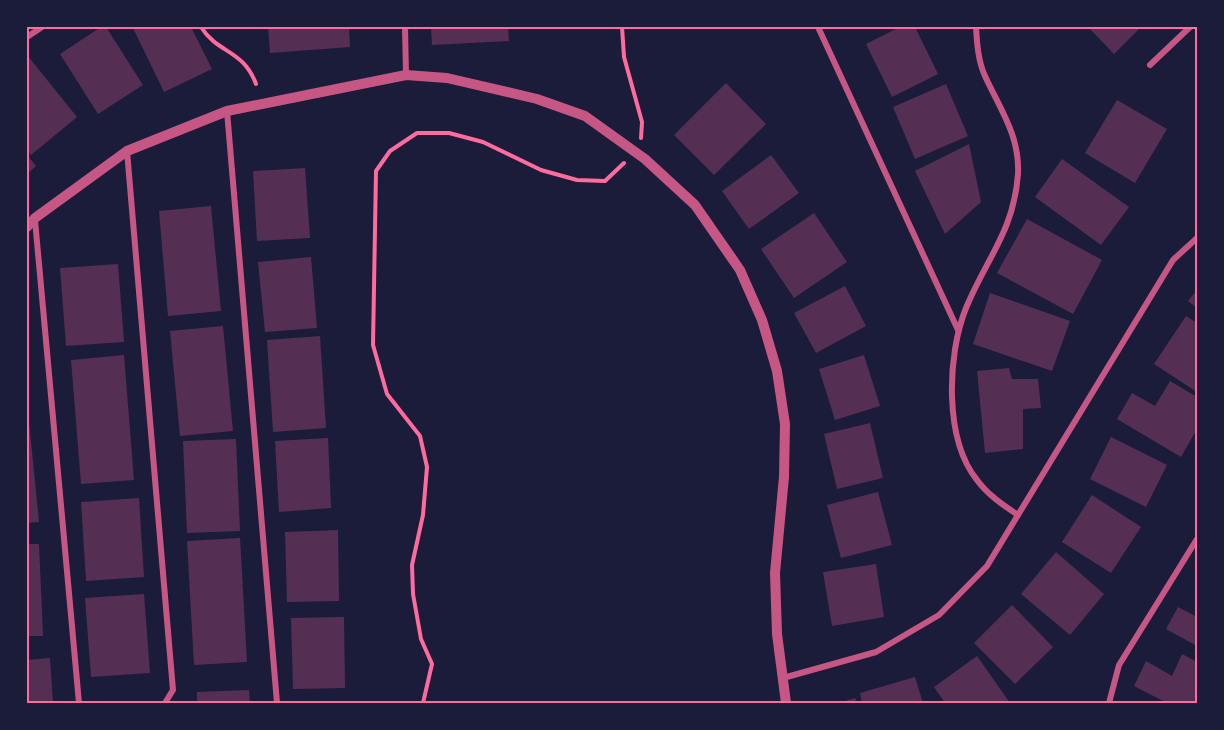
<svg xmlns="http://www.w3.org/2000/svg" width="1224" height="730" font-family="'Varela Round',sans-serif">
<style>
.building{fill:#542f53}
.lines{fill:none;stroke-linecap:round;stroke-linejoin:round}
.path{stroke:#ff6b9d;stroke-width:4}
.minor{stroke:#c65784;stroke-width:6}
.tertiary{stroke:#c65784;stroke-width:10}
.neatline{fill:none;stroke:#ff6b9d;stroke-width:2}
</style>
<rect width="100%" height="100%" fill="#1b1b3a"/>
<g class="building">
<polygon points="101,27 106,27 143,85 98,114 60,54"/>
<polygon points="135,27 191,27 212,69 164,92 133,28"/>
<polygon points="268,27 349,27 350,47 270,53"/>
<polygon points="431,27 508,27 509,41 432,45"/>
<polygon points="900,27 915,27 938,74 892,97 866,44"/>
<polygon points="1088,27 1141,27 1114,54"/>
<polygon points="27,55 77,117 31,155 27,150"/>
<polygon points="726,83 766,124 714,175 674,135"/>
<polygon points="946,84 968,136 915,159 893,107"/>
<polygon points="1117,100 1167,129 1135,183 1085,153"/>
<polygon points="969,144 981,202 945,234 915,171"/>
<polygon points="27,155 36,166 27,174"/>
<polygon points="771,155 799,193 749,229 722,191"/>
<polygon points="1062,159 1129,207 1101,245 1035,197"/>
<polygon points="305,168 310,238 257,241 253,171"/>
<polygon points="211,206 221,311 168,316 159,211"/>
<polygon points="814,213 847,262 794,298 761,249"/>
<polygon points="1027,219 1102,260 1073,314 997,273"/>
<polygon points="311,257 317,328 265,332 258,262"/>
<polygon points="118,264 124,342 66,346 60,268"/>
<polygon points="845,286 866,326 816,353 794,313"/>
<polygon points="1197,290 1197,308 1188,301"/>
<polygon points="990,293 1070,321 1052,371 973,344"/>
<polygon points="1186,316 1197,323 1197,392 1154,364"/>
<polygon points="223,326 233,431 180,436 170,331"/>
<polygon points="320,336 326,428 273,432 267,340"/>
<polygon points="124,355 134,480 81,484 71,360"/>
<polygon points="864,355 880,406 835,420 819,369"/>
<polygon points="1009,368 1012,379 1038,379 1041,408 1023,409 1023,449 985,453 977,371"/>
<polygon points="1170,381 1197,397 1197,429 1181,457 1117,419 1132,393 1155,406"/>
<polygon points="27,401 39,522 27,523"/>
<polygon points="870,423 883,478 837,489 824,434"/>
<polygon points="1111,437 1167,465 1146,507 1090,479"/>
<polygon points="328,438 331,508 279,512 275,441"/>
<polygon points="236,439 240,531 187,533 183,441"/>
<polygon points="878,492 892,545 841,558 827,505"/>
<polygon points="1092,495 1141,527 1111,573 1062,542"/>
<polygon points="139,498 144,577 86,581 81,502"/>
<polygon points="338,530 339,601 287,602 285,532"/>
<polygon points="240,538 247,662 194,665 187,541"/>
<polygon points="27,544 39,544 43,636 27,636"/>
<polygon points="1056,552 1104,594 1070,635 1021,594"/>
<polygon points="876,564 884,617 832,626 823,572"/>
<polygon points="144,594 150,673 91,677 85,598"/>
<polygon points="1012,605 1053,647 1015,684 974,643"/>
<polygon points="1178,607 1197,617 1197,646 1166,629"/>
<polygon points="344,617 345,688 293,689 291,618"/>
<polygon points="1182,654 1197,662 1197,703 1167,703 1134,686 1146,661 1172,676"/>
<polygon points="977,656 1010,703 945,703 934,687"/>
<polygon points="50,658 53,703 27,703 27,660"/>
<polygon points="915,677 923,703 862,703 860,693"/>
<polygon points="249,690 250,703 197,703 197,692"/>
<polygon points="855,698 857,703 842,703 842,702"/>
</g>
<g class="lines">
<g class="path">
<path d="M201,27C218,54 243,49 256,84"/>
<polyline points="622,27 624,57 642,122 641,138"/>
<polyline points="423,703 432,664 421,639 413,594 412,565 423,515 427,467 420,436 387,394 373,345 376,171 390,151 417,133 449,133 483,142 541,170 577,180 605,181 624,163"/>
</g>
<g class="minor">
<polyline points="405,27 406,75"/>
<polyline points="818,27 958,330"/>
<path d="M976,27C977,43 978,61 985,76C1000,109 1020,136 1018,174C1014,231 986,259 966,308C947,355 944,439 977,480C988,495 1003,505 1018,515"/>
<polyline points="27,37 42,27"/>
<polyline points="1150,65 1190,27"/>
<polyline points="227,111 277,703"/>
<polyline points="127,151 173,690 165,703"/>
<polyline points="35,220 79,703"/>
<polyline points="783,678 876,652 939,615 987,566 1173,260 1197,238"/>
<polyline points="1109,703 1119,665 1197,539"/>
</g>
<polyline class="tertiary" points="27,227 35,218 127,151 227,111 406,75 447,78 537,99 585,116 645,159 695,205 740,270 762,320 777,371 785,424 784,477 775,573 777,634 786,703"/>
</g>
<rect width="1224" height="730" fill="none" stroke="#1b1b3a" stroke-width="57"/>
<rect x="28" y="28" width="1168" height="674" class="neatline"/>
</svg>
